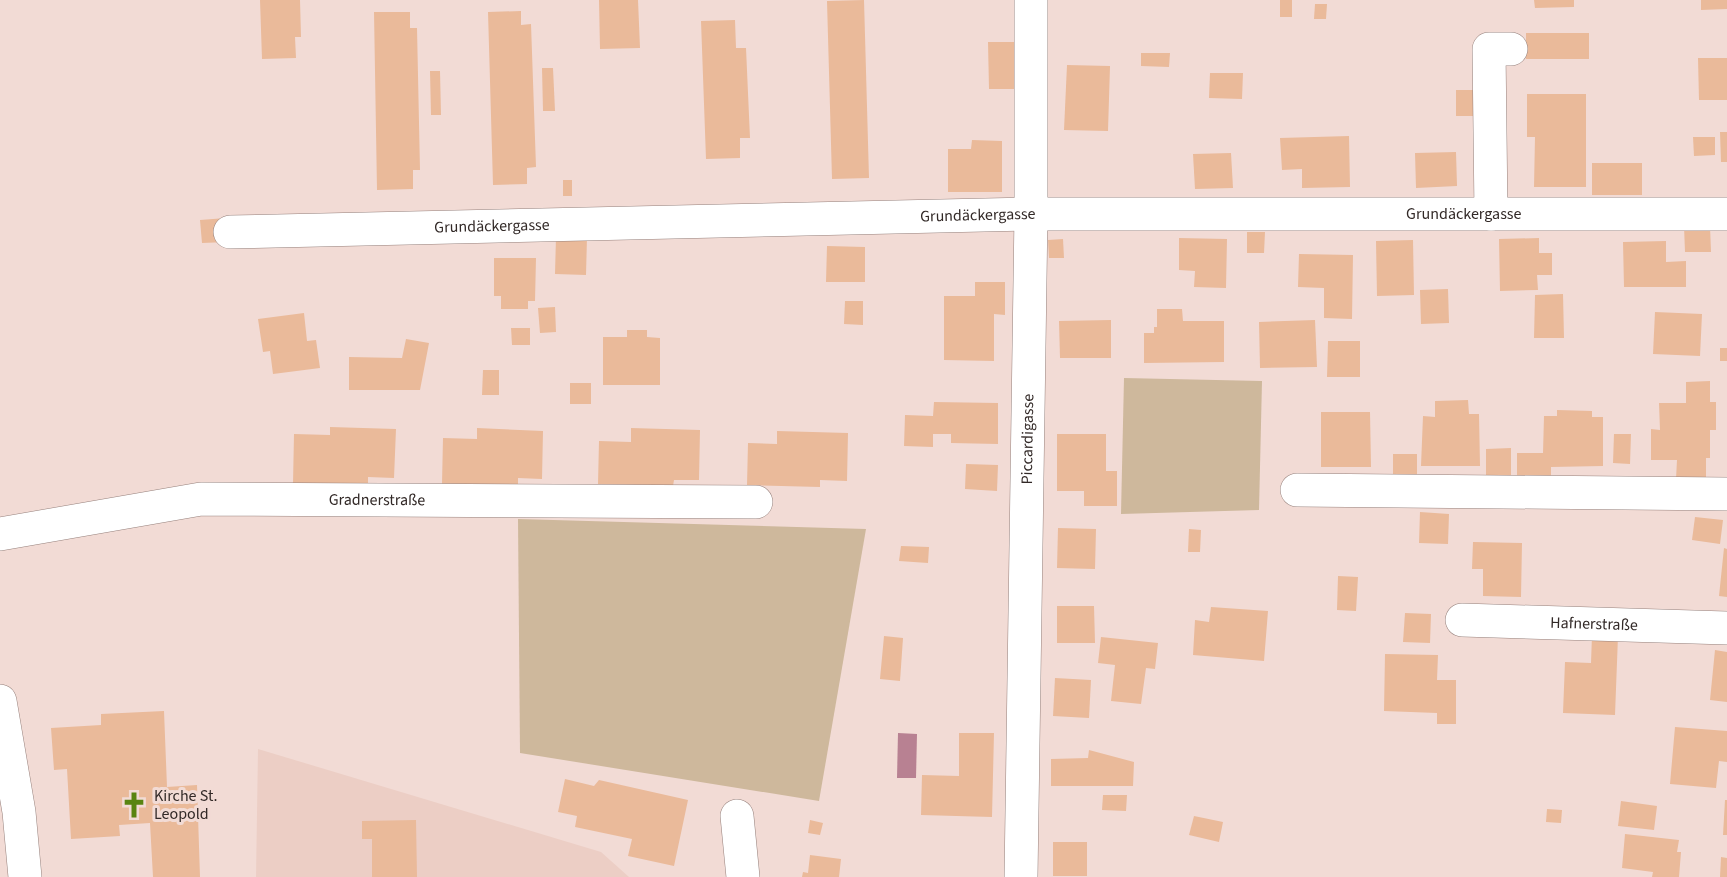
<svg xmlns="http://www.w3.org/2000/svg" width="1727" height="877" font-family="'Source Sans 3',sans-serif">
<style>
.built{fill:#eccec5}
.green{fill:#ceb89c}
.water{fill:#b88192}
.building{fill:#eaba9a}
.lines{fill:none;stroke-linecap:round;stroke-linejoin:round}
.minor-casing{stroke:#96817c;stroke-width:34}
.major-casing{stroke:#96817c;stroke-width:34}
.minor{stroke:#fff;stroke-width:33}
.major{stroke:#fff;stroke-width:33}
.labels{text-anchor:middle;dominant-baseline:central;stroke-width:6;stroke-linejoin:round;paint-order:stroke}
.street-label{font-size:16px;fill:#322927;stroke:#f2dbd5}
.poi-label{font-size:16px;fill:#322927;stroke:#f2dbd5;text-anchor:start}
</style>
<rect width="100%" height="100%" fill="#f2dbd5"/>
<polygon class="built" points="258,749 601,852 629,877 256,877"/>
<g class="green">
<polygon points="1124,378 1262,381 1259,510 1121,514"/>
<polygon points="518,519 866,529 819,801 520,753"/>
</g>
<polygon class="water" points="898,733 917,734 916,778 897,778"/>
<g class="building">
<polygon points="260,0 300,0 301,37 295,37 296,58 262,59"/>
<polygon points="599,0 638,0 640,48 600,49"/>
<polygon points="864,0 869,178 832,179 827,1"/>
<rect x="1280" y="0" width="12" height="17"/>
<polygon points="1534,0 1574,0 1574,7 1535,8"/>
<polygon points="1701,0 1727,0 1727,9 1701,10"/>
<polygon points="1315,4 1327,4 1326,19 1314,19"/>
<polygon points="521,11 521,25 531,24 536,167 527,168 527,184 493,185 488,12"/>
<polygon points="374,12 410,12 410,28 417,28 420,170 413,170 413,189 377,190"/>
<polygon points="735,20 736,48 746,48 750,138 740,138 740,158 706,159 701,21"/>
<rect x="1526" y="33" width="63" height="26"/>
<polygon points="988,42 1016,42 1017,89 989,89"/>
<polygon points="1141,53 1170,53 1169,67 1141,66"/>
<polygon points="1698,58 1727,58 1727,100 1699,100"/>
<polygon points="1067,65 1110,66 1108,131 1064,130"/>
<polygon points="542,68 553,68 555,111 543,111"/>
<polygon points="430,71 440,71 441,115 431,115"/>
<polygon points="1210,73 1243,73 1242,99 1209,98"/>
<rect x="1456" y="90" width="20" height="26"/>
<polygon points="1527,94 1586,94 1586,187 1534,187 1535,137 1527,137"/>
<polygon points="1720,132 1727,132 1727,162 1721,162"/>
<polygon points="1349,136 1350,187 1302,188 1302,169 1282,170 1280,138"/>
<polygon points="1693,137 1715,137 1715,155 1694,156"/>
<polygon points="972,140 1002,141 1002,192 948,192 948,149 971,149"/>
<polygon points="1456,152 1457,186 1416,188 1415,153"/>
<polygon points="1231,153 1233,188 1195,189 1193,154"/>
<rect x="1592" y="163" width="50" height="32"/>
<rect x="563" y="180" width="9" height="16"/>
<polygon points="226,218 227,242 202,243 200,220"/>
<polygon points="1684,226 1710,226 1711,252 1685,252"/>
<polygon points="1247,232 1265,232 1264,253 1247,253"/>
<polygon points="556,237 587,237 586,275 555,274"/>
<polygon points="1179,238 1227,239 1226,288 1194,287 1195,271 1179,270"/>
<polygon points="1539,238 1539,253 1552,253 1552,275 1537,275 1538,290 1500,291 1499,239"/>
<polygon points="1063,239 1064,258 1049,258 1048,240"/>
<polygon points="1413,240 1414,295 1377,296 1376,241"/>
<polygon points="1666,241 1666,262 1686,261 1686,287 1624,287 1623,242"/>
<polygon points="827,246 865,247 865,282 826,282"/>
<polygon points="1299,254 1353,255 1352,319 1324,318 1324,288 1298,287"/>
<polygon points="494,258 536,258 535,301 528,301 528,309 501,309 501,296 494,296"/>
<polygon points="975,282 1005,282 1005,315 994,314 994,361 944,360 944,296 975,296"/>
<polygon points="1448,289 1449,323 1421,324 1420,290"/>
<polygon points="1563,294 1564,338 1534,338 1535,295"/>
<polygon points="845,301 863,301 863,325 844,324"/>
<polygon points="555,307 556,332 540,333 538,308"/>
<polygon points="1157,309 1182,309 1183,321 1224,321 1224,362 1144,363 1144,333 1154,333 1154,327 1157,327"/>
<polygon points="1655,312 1702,314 1700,356 1653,354"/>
<polygon points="304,313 307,341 316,340 320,368 273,374 270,351 263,352 258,319"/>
<polygon points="1111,320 1111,358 1060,358 1059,321"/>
<polygon points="1315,320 1317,367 1260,368 1259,322"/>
<polygon points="511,328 530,328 530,345 512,345"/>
<polygon points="627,330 647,330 647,337 660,338 660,385 603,385 603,337 627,337"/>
<polygon points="406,339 429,343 420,390 349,390 349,357 402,358"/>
<polygon points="1328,341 1360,341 1360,377 1327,377"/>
<rect x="1720" y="348" width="7" height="13"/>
<polygon points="483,370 499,370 499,395 482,395"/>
<polygon points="1710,381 1710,402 1716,402 1716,430 1710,430 1710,458 1706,458 1706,479 1676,479 1677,460 1651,460 1651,429 1660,430 1659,403 1686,403 1686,382"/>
<rect x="570" y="383" width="21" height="21"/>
<polygon points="1468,400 1469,414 1479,414 1480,466 1421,466 1423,416 1435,417 1435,401"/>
<polygon points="934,402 998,403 998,444 951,443 951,434 933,434 933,447 904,446 905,415 933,416"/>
<polygon points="1557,410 1592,411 1592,417 1603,417 1603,466 1551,467 1551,483 1517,484 1517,453 1543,453 1544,416 1557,416"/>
<polygon points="1321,412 1370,412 1371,467 1321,467"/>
<polygon points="330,427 396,429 394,478 368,477 368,486 293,484 294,434 330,435"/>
<polygon points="477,428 543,431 542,479 518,478 518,487 442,484 443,438 477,439"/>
<polygon points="631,428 700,430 699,480 674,480 673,486 598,484 599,441 631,442"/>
<polygon points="777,431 848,433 847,481 820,480 820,487 747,485 748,443 777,444"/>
<polygon points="1057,434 1106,434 1106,471 1117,471 1117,506 1084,506 1084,491 1057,491"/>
<polygon points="1614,434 1631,434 1630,464 1613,463"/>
<polygon points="1511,448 1511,485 1486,486 1486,449"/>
<rect x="1393" y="454" width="24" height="32"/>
<polygon points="966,464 998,465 997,491 965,489"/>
<polygon points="1420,512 1449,514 1448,544 1419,543"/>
<polygon points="1695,517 1723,520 1720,544 1692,540"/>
<polygon points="1058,528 1096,529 1095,569 1057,568"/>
<polygon points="1189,529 1201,530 1200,552 1188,552"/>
<polygon points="1473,542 1522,543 1521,597 1483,596 1483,569 1472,569"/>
<polygon points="901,546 929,547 928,563 899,561"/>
<polygon points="1724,548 1727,549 1727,597 1719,596"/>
<polygon points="1338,576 1358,577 1356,611 1337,610"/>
<polygon points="1057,606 1094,606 1095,643 1057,643"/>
<polygon points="1211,607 1268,611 1264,661 1193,655 1195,620 1209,622"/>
<polygon points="1405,613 1431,614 1430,643 1403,642"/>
<polygon points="1592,635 1618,636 1615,715 1563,713 1565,662 1591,663"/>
<polygon points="884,636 903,638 900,681 880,679"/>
<polygon points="1101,637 1158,643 1155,669 1146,668 1141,704 1111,701 1115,665 1098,663"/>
<polygon points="1715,650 1727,652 1727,702 1710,700"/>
<polygon points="1385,654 1438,655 1437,680 1456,680 1456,724 1437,724 1437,713 1384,711"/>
<polygon points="1055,678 1091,680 1089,718 1053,716"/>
<polygon points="164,711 167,787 197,785 200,877 153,877 150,823 119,825 120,836 71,839 67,769 54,770 51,728 101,725 101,714"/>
<polygon points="1675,727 1727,731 1727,762 1719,761 1716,788 1670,784"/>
<polygon points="959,733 994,733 992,817 921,815 922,775 959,776"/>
<polygon points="1089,750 1134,762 1133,786 1051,786 1051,759 1088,758"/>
<polygon points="565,779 594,786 599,780 688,800 674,866 628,856 632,839 575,827 577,816 558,812"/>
<polygon points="1103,795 1127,795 1126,811 1102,810"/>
<polygon points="1725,800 1727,800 1727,835 1723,835"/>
<polygon points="1621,801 1657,806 1654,830 1618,826"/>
<polygon points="1547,809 1562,810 1561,823 1546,822"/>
<polygon points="1194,816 1223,822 1219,842 1189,835"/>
<polygon points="416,820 417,877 372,877 372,839 362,839 362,821"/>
<polygon points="810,820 823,823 820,835 808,833"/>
<polygon points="1625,834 1679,840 1677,852 1681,852 1679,877 1652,877 1653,872 1622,868"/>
<rect x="1053" y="842" width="34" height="34"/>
<polygon points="810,855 841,859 839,877 802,877 803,872 808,873"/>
<polygon points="1721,857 1727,858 1727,877 1720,877"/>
</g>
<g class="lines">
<g class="minor-casing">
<g id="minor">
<polyline points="1491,214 1489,49 1511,49"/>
<path id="s1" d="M230,232L1031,214H1727"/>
<polyline points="1297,490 1727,494"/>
<path id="s2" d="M0,534L201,499L756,502"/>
<path id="s3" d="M1462,620L1727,628"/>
<polyline points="737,816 743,877"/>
<path id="s4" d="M1021,877L1031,214V0"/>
</g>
</g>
<g class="major-casing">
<polyline id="major" points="0,701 19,812 25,877"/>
</g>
<use href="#minor" class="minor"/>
<use href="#major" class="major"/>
</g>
<defs>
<g id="church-bare" transform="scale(2.07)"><path d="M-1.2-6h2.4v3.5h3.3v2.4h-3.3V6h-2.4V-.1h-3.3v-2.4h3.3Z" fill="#598411" stroke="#f2dbd5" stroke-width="2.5" paint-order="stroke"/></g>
</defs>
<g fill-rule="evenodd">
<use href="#church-bare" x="134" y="805"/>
</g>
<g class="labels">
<g class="street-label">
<text stroke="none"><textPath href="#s1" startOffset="1234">Grundäckergasse</textPath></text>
<text stroke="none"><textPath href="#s1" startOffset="748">Grundäckergasse</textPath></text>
<text stroke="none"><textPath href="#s1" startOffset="262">Grundäckergasse</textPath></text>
<text stroke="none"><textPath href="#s4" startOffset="438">Piccardigasse</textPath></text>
<text stroke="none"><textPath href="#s2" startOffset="380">Gradnerstraße</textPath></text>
<text stroke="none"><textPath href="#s3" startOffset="132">Hafnerstraße</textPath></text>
</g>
<g class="poi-label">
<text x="154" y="796">Kirche St.<tspan x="154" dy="18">Leopold</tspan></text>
</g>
</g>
</svg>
